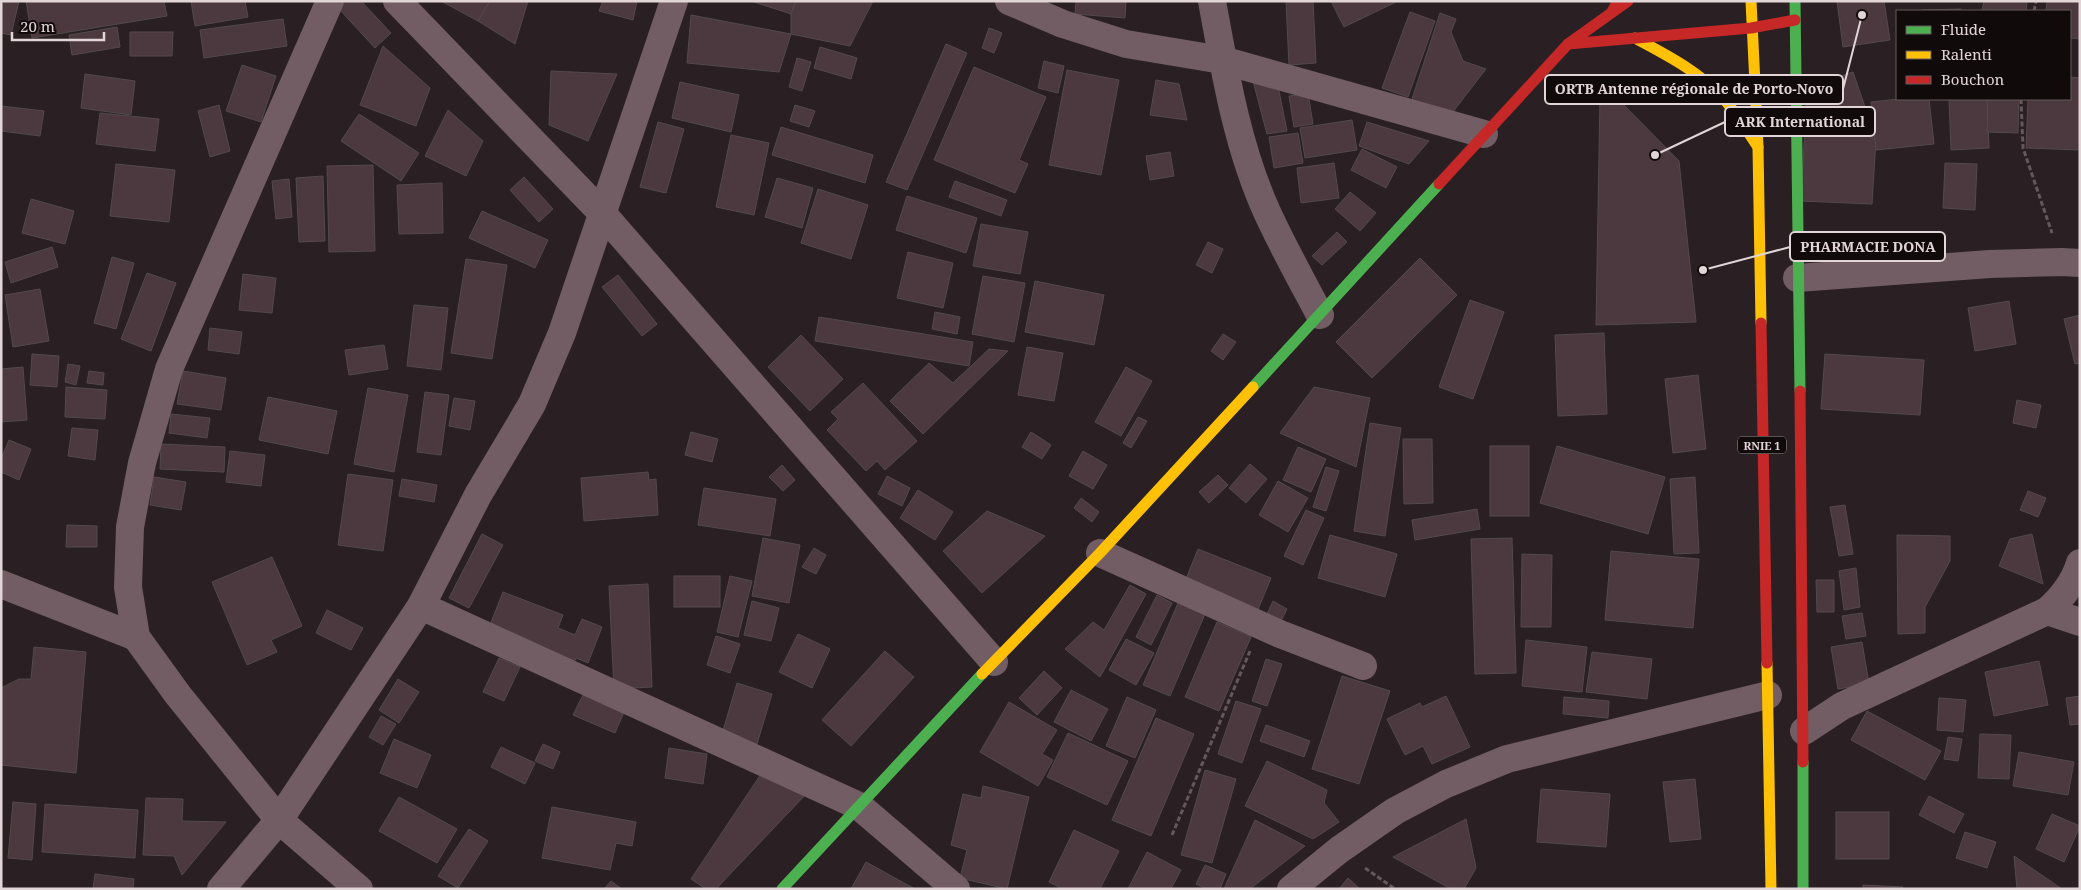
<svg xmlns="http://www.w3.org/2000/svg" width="2081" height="890" font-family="'Noto Serif',serif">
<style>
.building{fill:#4c383f;stroke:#524a4c}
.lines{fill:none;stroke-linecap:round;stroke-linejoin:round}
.path{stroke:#65575a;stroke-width:3;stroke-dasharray:5 2.5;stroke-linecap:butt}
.street{stroke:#715d63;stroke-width:28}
.fast{stroke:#4caf50;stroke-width:11}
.slow{stroke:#ffc107;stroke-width:11}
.jam{stroke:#c62828;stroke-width:11}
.labels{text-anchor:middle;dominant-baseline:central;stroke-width:4;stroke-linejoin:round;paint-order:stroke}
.shield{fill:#110a0b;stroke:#a3989a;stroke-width:1}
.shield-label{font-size:11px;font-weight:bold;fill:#e1d5d8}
.leader{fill:none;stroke:#e1d5d8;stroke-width:2}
.callout-dot{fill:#e1d5d8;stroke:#110a0b;stroke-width:2}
.callout{fill:#110a0b;stroke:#e1d5d8;stroke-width:2}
.callout-label{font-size:14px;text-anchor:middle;font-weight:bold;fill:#e1d5d8}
</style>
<rect width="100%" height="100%" fill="#2a2023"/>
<g class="building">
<polygon points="1,1 19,1 11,35 1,33"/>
<polygon points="26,1 164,1 167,16 32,38"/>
<polygon points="191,1 245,1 248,17 195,26"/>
<polygon points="345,1 361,1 391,33 375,48 340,10"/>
<polygon points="441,1 490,1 478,21"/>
<polygon points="490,1 528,1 515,44 478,21"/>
<polygon points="603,1 637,1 633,20 599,11"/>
<polygon points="751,1 796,1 791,14"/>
<polygon points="796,1 873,1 850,46 791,34 791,14"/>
<polygon points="1076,1 1126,1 1125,18 1075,14"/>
<polygon points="1286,1 1313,1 1316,63 1289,65"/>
<polygon points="1331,1 1398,1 1344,27"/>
<polygon points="1837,1 1884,1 1890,40 1843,47"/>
<polygon points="1984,1 2027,1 2026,11 1982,10"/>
<polygon points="2047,1 2080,1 2080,39 2070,38 2070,11 2046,11"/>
<polygon points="1961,9 1962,11 1922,11 1922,10"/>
<polygon points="1410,12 1435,21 1408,97 1382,88"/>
<polygon points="1440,13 1456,19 1451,32 1463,61 1486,69 1452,113 1411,102"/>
<polygon points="691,15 791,34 779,72 687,63"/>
<polygon points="283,19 287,46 204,58 200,30"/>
<polygon points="117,27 120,47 72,55 69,35"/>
<polygon points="989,28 1002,33 994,53 982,48"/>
<polygon points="130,32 173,32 172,56 130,56"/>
<polygon points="946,44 967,53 907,190 886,182"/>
<polygon points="383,46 430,88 416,126 360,105"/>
<polygon points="820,47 857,58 851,79 814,68"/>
<polygon points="797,58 811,62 802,91 789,87"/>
<polygon points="1044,61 1064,66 1058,93 1038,88"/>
<polygon points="242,65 276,76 261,122 226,111"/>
<polygon points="974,67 1046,97 1019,160 1028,164 1015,193 934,160"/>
<polygon points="1067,70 1119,80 1101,175 1049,165"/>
<polygon points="551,71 617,74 588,141 549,125"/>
<polygon points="1853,72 1876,139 1872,204 1801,201 1807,88"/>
<polygon points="85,74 135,81 131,115 81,108"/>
<polygon points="2070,77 2080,78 2080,150 2026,148 2028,99 2070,99"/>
<polygon points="1156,80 1179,84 1187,120 1150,115"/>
<polygon points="1253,81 1278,86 1287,131 1267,134"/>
<polygon points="680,82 739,95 731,132 672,118"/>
<polygon points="1308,93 1313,124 1294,127 1289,96"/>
<polygon points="1614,95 1679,161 1696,322 1596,325 1600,97"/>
<polygon points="1899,99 1929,99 1934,144 1876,150 1871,102"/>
<polygon points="1949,99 1987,99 1989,148 1951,150"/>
<polygon points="1988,99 2019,99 2018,133 1987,132"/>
<polygon points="219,105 230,151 210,157 198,111"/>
<polygon points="795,105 815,111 809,127 790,121"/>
<polygon points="1,106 44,111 40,136 1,131"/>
<polygon points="448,110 483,141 466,176 425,156"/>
<polygon points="100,113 159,119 155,151 96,144"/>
<polygon points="359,114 419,153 401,181 341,141"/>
<polygon points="1352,120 1357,150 1305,158 1300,128"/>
<polygon points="658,122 684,129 666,193 640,187"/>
<polygon points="1367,122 1429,141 1409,164 1359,146"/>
<polygon points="781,127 873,155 865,183 772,155"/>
<polygon points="1298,133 1303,163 1274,168 1269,137"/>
<polygon points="731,135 769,143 754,215 716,207"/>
<polygon points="1362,149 1397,167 1386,188 1351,170"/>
<polygon points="1170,152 1174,176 1150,180 1146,156"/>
<polygon points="1334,163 1339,198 1301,203 1297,168"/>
<polygon points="1945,163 1977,164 1975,210 1943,208"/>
<polygon points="116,164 175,170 169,222 110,216"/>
<polygon points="373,165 375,251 329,252 327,166"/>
<polygon points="323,176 325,241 299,242 296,178"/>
<polygon points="524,177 553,209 539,222 510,190"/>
<polygon points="777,178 813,188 802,228 765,217"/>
<polygon points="289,179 292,217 276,219 272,181"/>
<polygon points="955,181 1007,200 1001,216 949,197"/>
<polygon points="442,183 443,233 399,234 397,185"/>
<polygon points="818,189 868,205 851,259 801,243"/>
<polygon points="1350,192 1376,213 1360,231 1335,209"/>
<polygon points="907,196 977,218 966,253 896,230"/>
<polygon points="31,199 74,211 65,244 22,233"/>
<polygon points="482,211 548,240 535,268 469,238"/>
<polygon points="981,224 1028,232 1020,274 973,266"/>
<polygon points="1337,232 1347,242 1322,265 1312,256"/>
<polygon points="1208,242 1223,249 1212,273 1196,265"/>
<polygon points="52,247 58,267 11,283 5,262"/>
<polygon points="908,252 953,263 943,308 897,298"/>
<polygon points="112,257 134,263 116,329 94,323"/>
<polygon points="1420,258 1457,295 1372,378 1336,342"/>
<polygon points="466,259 507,265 492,359 451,353"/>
<polygon points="147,273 176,283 151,351 121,339"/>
<polygon points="243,274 276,278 272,313 239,310"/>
<polygon points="618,275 657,324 642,336 602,287"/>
<polygon points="983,276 1025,283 1014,342 972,334"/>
<polygon points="1035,281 1104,295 1094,345 1025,332"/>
<polygon points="40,289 49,341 13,347 5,295"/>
<polygon points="1470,300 1504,312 1473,399 1439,387"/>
<polygon points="2009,301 2016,344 1975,351 1968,308"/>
<polygon points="414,305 448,308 441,370 407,366"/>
<polygon points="935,312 960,317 957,334 932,329"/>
<polygon points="2080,315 2080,363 2075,364 2064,319"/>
<polygon points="819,317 973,342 969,366 815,341"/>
<polygon points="210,328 242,332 239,354 208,350"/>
<polygon points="1604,333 1607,414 1558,416 1555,335"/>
<polygon points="1223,334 1236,342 1223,360 1211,351"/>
<polygon points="801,335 843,379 810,411 768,367"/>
<polygon points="384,345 388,369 349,375 345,350"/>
<polygon points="1027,347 1063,353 1054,401 1018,395"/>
<polygon points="989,349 1008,351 923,434 890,401 929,363 953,383"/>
<polygon points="32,354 59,356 57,387 30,385"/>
<polygon points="1825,354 1924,360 1920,415 1821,409"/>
<polygon points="68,364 80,366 76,385 65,382"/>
<polygon points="23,367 27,420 1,422 1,369"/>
<polygon points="1126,367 1152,381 1121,436 1095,422"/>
<polygon points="89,371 104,373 103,385 87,383"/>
<polygon points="183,371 226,378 221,410 177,404"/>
<polygon points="1698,375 1706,449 1673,453 1665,379"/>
<polygon points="863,383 917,441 885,470 877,461 866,471 827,430 838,419 831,412"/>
<polygon points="66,387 107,390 105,419 65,417"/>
<polygon points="1314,387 1370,398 1356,467 1280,433"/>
<polygon points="368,388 408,395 394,472 354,464"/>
<polygon points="425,392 449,395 441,455 417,452"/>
<polygon points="268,397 337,411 328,454 259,440"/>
<polygon points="454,398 475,401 470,430 449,426"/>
<polygon points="2017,400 2041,405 2036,428 2013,423"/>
<polygon points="171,414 210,418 207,438 169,433"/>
<polygon points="1138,417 1147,421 1131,448 1123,443"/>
<polygon points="1370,423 1401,428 1385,536 1354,531"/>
<polygon points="72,428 98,430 95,460 68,456"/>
<polygon points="691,432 718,439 712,462 685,455"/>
<polygon points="1031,432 1051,445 1042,459 1022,447"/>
<polygon points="1403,439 1432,439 1433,503 1404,504"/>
<polygon points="9,440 31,449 19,480 1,472 1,459"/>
<polygon points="161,444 225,447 224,472 160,469"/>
<rect x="1490" y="446" width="39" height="70"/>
<polygon points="1557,446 1665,477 1648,534 1540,503"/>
<polygon points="1298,447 1326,459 1311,492 1283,480"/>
<polygon points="230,451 265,455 261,486 226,482"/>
<polygon points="1083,451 1107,465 1093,489 1069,476"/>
<polygon points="1250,464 1267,479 1246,503 1229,488"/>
<polygon points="782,465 795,480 783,491 769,477"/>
<polygon points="1326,467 1339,471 1326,511 1313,507"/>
<polygon points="648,472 649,480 656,479 658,515 584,521 581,478"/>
<polygon points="348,474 393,480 383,551 338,545"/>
<polygon points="1218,475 1228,485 1209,503 1199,492"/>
<polygon points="887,476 910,488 902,506 878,494"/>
<polygon points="154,477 186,482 181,510 150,505"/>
<polygon points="1695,477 1699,553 1674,554 1670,479"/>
<polygon points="402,479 437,485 434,502 399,496"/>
<polygon points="1278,481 1308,498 1288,532 1259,515"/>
<polygon points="704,488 776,499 770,536 698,525"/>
<polygon points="918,490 953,512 935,540 900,518"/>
<polygon points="2028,491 2046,498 2038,517 2020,510"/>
<polygon points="1081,498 1099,512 1092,522 1074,508"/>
<polygon points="1845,505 1853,554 1839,556 1830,507"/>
<polygon points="1477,509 1480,529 1415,540 1412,520"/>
<polygon points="1306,510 1324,518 1303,565 1284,556"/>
<polygon points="987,511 1045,536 982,593 943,551"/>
<polygon points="67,525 97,526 97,547 66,547"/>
<polygon points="482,534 503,545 469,608 449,598"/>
<polygon points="2032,534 2043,584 1999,566 2010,539"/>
<polygon points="1330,535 1397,554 1385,597 1318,578"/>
<polygon points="1897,535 1950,536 1950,561 1925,607 1925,633 1898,634"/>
<polygon points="763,538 800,545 789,603 752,596"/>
<polygon points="1512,538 1516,673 1475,674 1471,539"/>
<polygon points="814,548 826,555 816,574 802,567"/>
<polygon points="1198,549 1271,578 1257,612 1184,584"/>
<polygon points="1611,551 1699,559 1693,628 1605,620"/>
<polygon points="1522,554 1552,555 1551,627 1521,627"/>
<polygon points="272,557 302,626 271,640 277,652 247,665 212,582"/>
<polygon points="1856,568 1860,607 1844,610 1839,571"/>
<rect x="674" y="576" width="46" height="31"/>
<polygon points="730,576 752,581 738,637 717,632"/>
<polygon points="1816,580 1834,580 1834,612 1817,612"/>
<polygon points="648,584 652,687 614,689 609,586"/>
<polygon points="1130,585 1146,594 1100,677 1065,649 1093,622 1104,630"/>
<polygon points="503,592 563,615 558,628 575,635 582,619 602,627 588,663 576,658 573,664 488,630"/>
<polygon points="1157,595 1172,603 1151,645 1136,637"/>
<polygon points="752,601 779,608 771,641 744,635"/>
<polygon points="1273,601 1287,609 1281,621 1267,614"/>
<polygon points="1178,603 1205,614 1170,696 1143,685"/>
<polygon points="327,610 363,628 351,650 316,633"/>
<polygon points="1862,613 1866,636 1846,639 1842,616"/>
<polygon points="1217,622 1251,637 1219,711 1185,697"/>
<polygon points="798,634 830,649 812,688 779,672"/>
<polygon points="716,636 740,644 730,673 707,665"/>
<polygon points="1126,639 1154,653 1136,685 1109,670"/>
<polygon points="1526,640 1587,647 1582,692 1522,686"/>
<polygon points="1862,642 1869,684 1838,689 1831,647"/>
<polygon points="34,647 86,652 76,773 1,765 1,688 19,679 31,679"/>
<polygon points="885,651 914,677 851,746 822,720"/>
<polygon points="1592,652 1652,659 1647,699 1586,692"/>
<polygon points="499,658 520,667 504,701 483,692"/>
<polygon points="1266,659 1282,664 1267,706 1252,701"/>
<polygon points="2039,661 2048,705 1994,716 1985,672"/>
<polygon points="1044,671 1062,688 1037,715 1019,698"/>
<polygon points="1342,676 1390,691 1359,784 1312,769"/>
<polygon points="398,679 419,692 399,723 379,710"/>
<polygon points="737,683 772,694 757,744 722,734"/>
<polygon points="1071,690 1108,709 1091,741 1054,722"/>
<polygon points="583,695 624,712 615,733 573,715"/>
<polygon points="1446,696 1470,747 1432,764 1423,746 1405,755 1387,719 1420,703 1422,707"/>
<polygon points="2080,696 2080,724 2070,725 2066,698"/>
<polygon points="1127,697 1156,710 1135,758 1106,746"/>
<polygon points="1564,697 1609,701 1608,718 1563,714"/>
<polygon points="1939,698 1966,700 1963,732 1937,730"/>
<polygon points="1236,701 1261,709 1242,763 1218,754"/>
<polygon points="1009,702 1057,730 1042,754 1053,760 1038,786 980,752"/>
<polygon points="1867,711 1941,751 1925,780 1851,740"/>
<polygon points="381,716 396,724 383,745 369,737"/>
<polygon points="1156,718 1194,734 1151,836 1112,820"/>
<polygon points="1266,725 1310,741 1304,757 1260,741"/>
<polygon points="1068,733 1128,761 1107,805 1047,777"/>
<polygon points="1980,734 2011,735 2009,779 1978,778"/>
<polygon points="1948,737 1962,739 1958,761 1944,759"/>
<polygon points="394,739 431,755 417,788 380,773"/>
<polygon points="543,744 560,752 553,769 535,761"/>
<polygon points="501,747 535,763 525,784 491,767"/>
<polygon points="669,748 707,754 703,784 665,778"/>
<polygon points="2019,752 2074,762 2068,795 2013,786"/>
<polygon points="1267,761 1327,790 1324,803 1339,822 1313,839 1245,806"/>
<polygon points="1205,770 1236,779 1212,863 1181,855"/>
<polygon points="761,774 808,792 716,889 706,889 691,879"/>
<polygon points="1695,779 1701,839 1670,842 1663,782"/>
<polygon points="983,786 1029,797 1007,889 960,878 967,850 951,845 963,794 981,798"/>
<polygon points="1541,789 1610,794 1606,847 1537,842"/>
<polygon points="1929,796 1964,814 1954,833 1919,815"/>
<polygon points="399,797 457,829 437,863 379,831"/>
<polygon points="146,798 183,799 182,821 226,822 182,875 174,856 143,855"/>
<polygon points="13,802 36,804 32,860 8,858"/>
<polygon points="45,804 138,810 135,858 42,852"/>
<polygon points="552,807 636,822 632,846 616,843 610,870 542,858"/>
<rect x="1836" y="812" width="53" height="47"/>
<polygon points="2052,814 2080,826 2064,862 2036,849"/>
<polygon points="1466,819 1476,868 1464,889 1451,889 1393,857"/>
<polygon points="1255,820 1305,846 1250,889 1224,889"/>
<polygon points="469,829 488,841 458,888 438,876"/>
<polygon points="1074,830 1119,851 1100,889 1063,889 1049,882"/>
<polygon points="1965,832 1996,842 1987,868 1956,858"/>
<polygon points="1147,852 1181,870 1171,889 1128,889"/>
<polygon points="2014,856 2062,889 2017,889"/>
<polygon points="866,862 915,889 851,889"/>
<polygon points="1205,865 1226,874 1220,889 1207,889 1196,884"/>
<polygon points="95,874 134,879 133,889 93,889"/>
<polygon points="1348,878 1360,889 1339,889"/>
<polygon points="611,881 622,889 604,889"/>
<polygon points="1863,885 1903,887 1902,889 1863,889"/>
</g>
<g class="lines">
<g class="path">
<polyline points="2034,11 2036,1"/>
<polyline points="2021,99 2023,148 2052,233"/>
<polyline points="1172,835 1250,651"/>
<polyline points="1365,868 1395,889"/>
</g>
<g class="street">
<polyline points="330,1 169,369 142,463 130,527 128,587 136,637 178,695 279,820 359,889"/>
<polyline points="397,1 602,213 994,662"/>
<polyline points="1009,1 1063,24 1126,44 1222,60 1484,134"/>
<path d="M1212,1C1225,72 1237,146 1267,212C1283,247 1302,281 1320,315"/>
<polyline points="1797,278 1990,264 2062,262 2080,263"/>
<polyline points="1100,553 1280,634 1363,666"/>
<polyline points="1,584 136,637"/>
<polyline points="421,606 859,806 956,889"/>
<polyline points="2047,611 2080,622"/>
<path d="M1804,731L1842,706L2047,611C2063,597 2074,583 2080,563"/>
<polyline points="221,889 279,820 421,606 478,495 532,404 562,333 674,1"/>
<polyline points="1291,889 1339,850 1395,811 1446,784 1507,759 1768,695"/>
</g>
<g class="fast">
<polyline points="1795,1 1800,391"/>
<polyline points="1253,387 1439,184"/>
<polyline points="1803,762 1803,889"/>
<polyline points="782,889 982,674"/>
</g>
<g class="slow">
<polyline points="1751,1 1758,147 1761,323"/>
<path d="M1635,38C1667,55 1700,72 1724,99C1737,114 1747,131 1758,147"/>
<polyline points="1767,663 1771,889"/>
<polyline points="982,674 1100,553 1253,387"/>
</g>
<g class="jam">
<polyline points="1613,10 1618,1"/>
<polyline points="1568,44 1751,28 1795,20"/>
<polyline points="1439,184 1568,44 1628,1"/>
<polyline points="1761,323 1767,663"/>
<polyline points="1800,391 1803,762"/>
</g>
</g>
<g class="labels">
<rect class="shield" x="1738" y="436.5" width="48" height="17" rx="4"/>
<g class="shield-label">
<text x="1762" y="445">RNIE 1</text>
</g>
</g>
<path class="leader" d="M1862 15L1843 89M1655 155L1725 122M1703 270L1790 247"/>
<g class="callout-dot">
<circle cx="1862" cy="15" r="5"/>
<circle cx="1655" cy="155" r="5"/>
<circle cx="1703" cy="270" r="5"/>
</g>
<g class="callout">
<rect x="1545" y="75" width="298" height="29" rx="5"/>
<rect x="1725" y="107" width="150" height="29" rx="5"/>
<rect x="1790" y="232" width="155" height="29" rx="5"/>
</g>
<g class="callout-label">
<text x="1694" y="94">ORTB Antenne régionale de Porto-Novo</text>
<text x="1800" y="127">ARK International</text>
<text x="1868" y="252">PHARMACIE DONA</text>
</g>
<rect width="2081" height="890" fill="none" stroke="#e1d5d8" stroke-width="5"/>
<rect x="1896" y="10" width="175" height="90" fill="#110a0b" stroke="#645b5d"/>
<rect x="1906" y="26" width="25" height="8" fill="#4caf50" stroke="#645b5d"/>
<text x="1941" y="35" font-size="15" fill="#e1d5d8">Fluide</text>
<rect x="1906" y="51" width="25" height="8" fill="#ffc107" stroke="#645b5d"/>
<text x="1941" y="60" font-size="15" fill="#e1d5d8">Ralenti</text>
<rect x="1906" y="76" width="25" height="8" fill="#c62828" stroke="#645b5d"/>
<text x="1941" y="85" font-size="15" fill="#e1d5d8">Bouchon</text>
<path d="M12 32v8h92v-8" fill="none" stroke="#e1d5d8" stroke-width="2.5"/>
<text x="20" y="32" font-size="15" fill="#e1d5d8" stroke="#110a0b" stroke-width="4" paint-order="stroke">20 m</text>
</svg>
